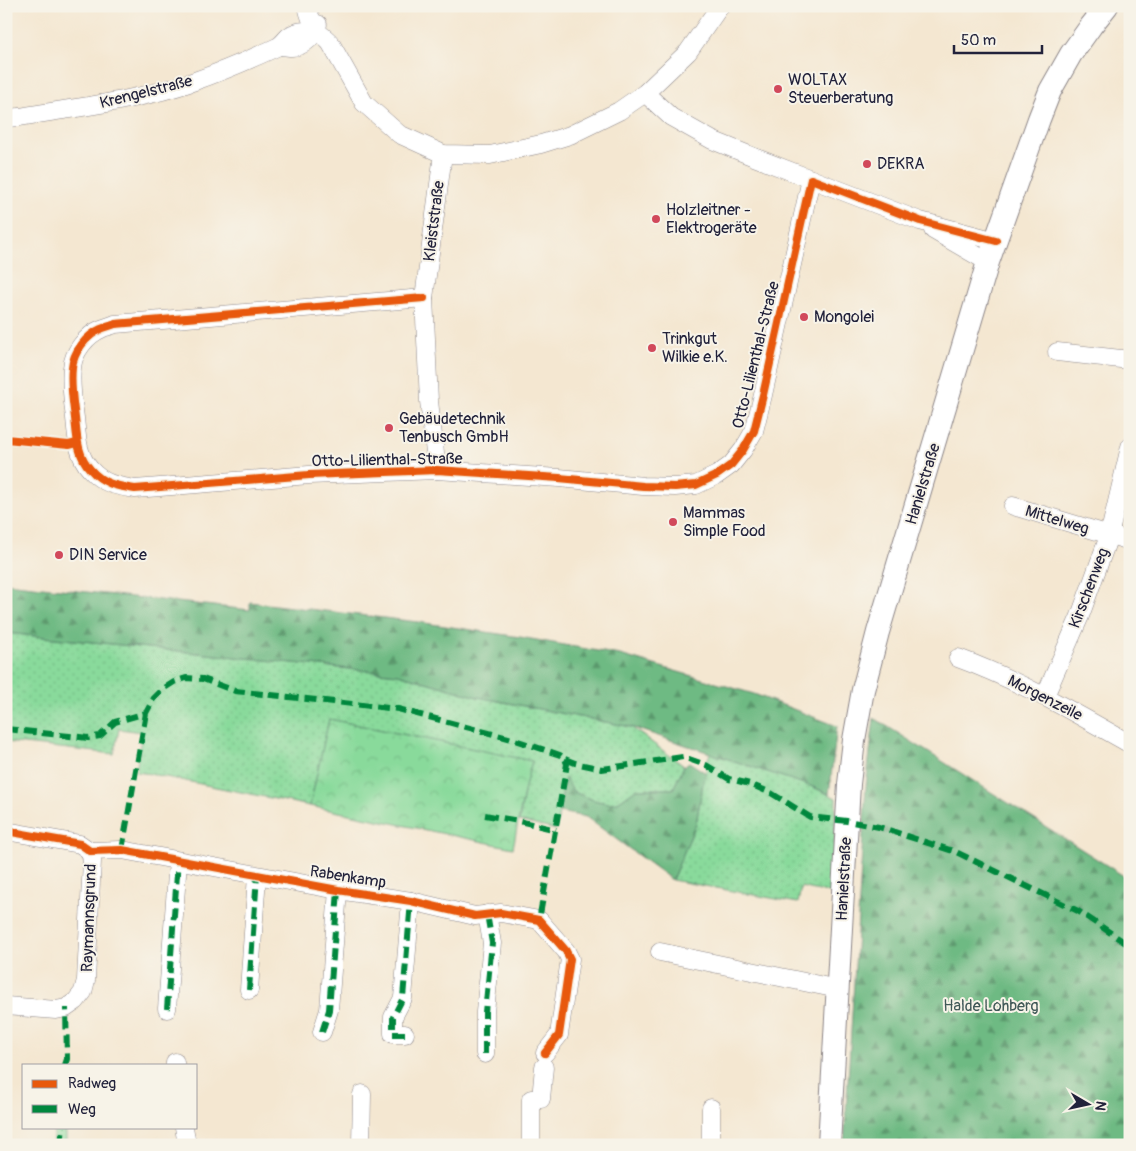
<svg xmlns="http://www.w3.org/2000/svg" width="1136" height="1151" font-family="Pangolin,sans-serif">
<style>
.grass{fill:url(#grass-dots);stroke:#567e6b}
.forest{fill:url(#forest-firs);stroke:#486e5f}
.park{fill:url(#park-crowns);stroke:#567e6b}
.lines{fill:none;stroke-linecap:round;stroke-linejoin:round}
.minor-casing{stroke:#8b8486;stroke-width:19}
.major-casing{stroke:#8b8486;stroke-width:24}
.minor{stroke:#fff;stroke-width:18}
.major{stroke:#fff;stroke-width:22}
.quiet{stroke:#00873e;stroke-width:6;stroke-dasharray:12 6;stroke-linecap:butt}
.cycleway-casing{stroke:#f7f3e8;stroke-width:11}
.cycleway{stroke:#e8590c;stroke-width:8}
.poi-dot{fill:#d1495b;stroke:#f7f3e8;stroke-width:2}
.labels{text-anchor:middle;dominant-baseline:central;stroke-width:4;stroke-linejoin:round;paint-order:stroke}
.poi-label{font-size:16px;fill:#22223b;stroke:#f7f3e8;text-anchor:start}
.street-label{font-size:16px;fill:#22223b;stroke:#f7f3e8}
.park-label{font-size:16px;fill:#415958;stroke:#f7f3e8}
</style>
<defs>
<pattern id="grass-dots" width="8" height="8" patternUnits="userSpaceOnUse" patternTransform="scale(1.25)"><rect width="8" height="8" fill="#89da9b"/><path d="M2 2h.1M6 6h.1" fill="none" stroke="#76bb86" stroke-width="1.8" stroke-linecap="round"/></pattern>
<pattern id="forest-firs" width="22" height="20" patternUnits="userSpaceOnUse" patternTransform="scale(1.25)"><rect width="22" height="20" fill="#6eba83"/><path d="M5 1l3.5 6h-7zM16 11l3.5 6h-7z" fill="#5a976c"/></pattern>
<pattern id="park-crowns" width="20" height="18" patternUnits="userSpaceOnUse" patternTransform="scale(1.25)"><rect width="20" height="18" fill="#89da9b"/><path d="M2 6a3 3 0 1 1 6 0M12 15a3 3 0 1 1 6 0" fill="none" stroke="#76bb86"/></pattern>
</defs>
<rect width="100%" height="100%" fill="#f7f3e8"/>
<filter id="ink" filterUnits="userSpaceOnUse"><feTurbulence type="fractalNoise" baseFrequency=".02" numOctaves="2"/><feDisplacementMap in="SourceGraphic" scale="10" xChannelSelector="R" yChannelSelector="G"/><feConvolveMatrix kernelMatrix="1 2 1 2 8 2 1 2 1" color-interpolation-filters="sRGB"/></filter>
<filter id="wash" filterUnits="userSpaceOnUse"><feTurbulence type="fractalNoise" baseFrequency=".0096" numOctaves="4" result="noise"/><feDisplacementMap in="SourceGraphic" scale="20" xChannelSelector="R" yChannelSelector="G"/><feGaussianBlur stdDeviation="1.12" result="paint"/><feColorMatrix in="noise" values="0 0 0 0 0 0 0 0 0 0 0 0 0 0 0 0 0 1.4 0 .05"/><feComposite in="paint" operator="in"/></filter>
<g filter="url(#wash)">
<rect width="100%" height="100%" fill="#f4e7d1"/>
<g class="grass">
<polygon points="6,633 398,674 478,697 631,727 684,766 673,789 636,789 618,802 609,803 597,801 583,796 574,792 565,779 556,830 519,821 526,782 532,761 329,719 310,806 151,774 136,772 142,732 119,729 114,754 6,742"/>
<polygon points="710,753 813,787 836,798 833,894 801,887 798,903 672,880 696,824 703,783 706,773 706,765"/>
<polygon points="54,1127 66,1127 66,1145 52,1145"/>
</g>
<g class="forest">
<polygon points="6,583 250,610 250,602 418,622 520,637 620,655 754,694 837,726 829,794 813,787 631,727 478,697 398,674 6,633"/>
<polygon points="874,718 1130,880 1130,1145 844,1145 866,786"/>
<polygon points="689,762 706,773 703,783 696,824 672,880 586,817 559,812 565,778 574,792 583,796 597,801 609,803 618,802 636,789 673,789 684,766"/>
</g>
<polygon class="park" points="329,719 532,761 526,782 513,848 310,806"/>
</g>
<g filter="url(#ink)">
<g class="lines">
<g class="minor-casing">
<g id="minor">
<path d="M307,6C309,14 312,23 316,30C320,35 327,38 331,44L364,103L399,134L443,154L490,155L541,144L570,135L619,111L645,93L688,52L720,6"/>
<path d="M280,46C284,46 288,47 292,47C304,47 316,35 318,24"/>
<polyline points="645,93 671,117 712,140 754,157 811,179"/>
<path d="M6,118L20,117C78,107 137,101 192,82C221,72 249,60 277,47C282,45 284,41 288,37C296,30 307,31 317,30"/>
<polyline points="933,230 988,262"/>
<path d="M424,298L115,324C111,326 105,327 101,329C87,335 73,352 72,368C70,385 73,402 75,418C77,436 77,455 90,469C103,484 116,486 135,489L309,475L437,470L559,478L643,486L675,487L696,485L717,475L731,465L743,450L754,431L763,395L811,179L920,221L996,241"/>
<polyline points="1057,352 1130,360"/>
<polyline points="437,470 429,401 424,298 443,154"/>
<polyline points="1013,506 1130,541"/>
<path d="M958,658C1018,680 1074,712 1130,744"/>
<polyline points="1045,696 1080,616 1109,536 1130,447"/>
<polyline points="6,831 80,844 90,851 122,850 338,890 411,901 475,916 501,913 539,920 566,951 570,959 559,1035 545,1053"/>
<polyline points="660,952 838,989"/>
<polyline points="249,990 257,876"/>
<polyline points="6,1006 56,1010 66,1008 76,1001 83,992 86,980 92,861 90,851"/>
<polyline points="167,1009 178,861"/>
<polyline points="322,1032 329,1010 338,890"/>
<polyline points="405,1034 393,1034 393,1017 403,998 411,901"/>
<polyline points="485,1054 485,1012 492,943 487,914"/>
<polyline points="175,1062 175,1065"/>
<polyline points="711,1108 711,1145"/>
<polyline points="184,1127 187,1145"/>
<polyline points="361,1145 362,1094"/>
<polyline points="531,1145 531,1099 541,1099 544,1067"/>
</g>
</g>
<g class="major-casing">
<polyline id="major" points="829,1145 849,784 854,740 863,690 878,632 988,262 1039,119 1050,91 1071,54 1091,26 1107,6"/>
</g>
<use href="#minor" class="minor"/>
<use href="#major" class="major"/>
<g class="quiet">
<polyline points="6,729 88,738 100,736 115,722 146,713 154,698 163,689 174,682 186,678 203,679 235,691 398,709 512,739 560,755 565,759 567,764 539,920"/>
<polyline points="565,759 575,763 602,769 683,757 706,765 729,779 750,784 771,793 810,817 847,821 879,827 956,852 1078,911 1130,946"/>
<polyline points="485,815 519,821 556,830"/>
<polyline points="122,850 146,713"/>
<polyline points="249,990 257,876"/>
<polyline points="167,1009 178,861"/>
<polyline points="322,1032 329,1010 338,890"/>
<polyline points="405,1034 393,1034 393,1017 403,998 411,901"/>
<polyline points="485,1054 485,1012 492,943 487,914"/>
<polyline points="65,1065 67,1059 66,1008"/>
<polyline points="61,1145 63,1127"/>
</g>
<g class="cycleway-casing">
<g id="cycleway">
<path d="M424,298L115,324C111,326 105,327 101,329C87,335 73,352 72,368C70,385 73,402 75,418C77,436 77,455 90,469C103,484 116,486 135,489L309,475L437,470L559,478L643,486L675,487L696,485L717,475L731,465L743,450L754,431L763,395L811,179L920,221L996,241"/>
<polyline points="6,439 69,445 77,443"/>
<polyline points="6,831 80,844 90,851 122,850 338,890 411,901 475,916 501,913 539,920 566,951 570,959 559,1035 545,1053"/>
</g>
</g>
<use href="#cycleway" class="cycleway"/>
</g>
</g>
<g class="poi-dot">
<circle cx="778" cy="89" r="5"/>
<circle cx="867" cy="164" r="5"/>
<circle cx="656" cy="219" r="5"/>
<circle cx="804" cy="317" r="5"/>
<circle cx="652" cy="348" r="5"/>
<circle cx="389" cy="428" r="5"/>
<circle cx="673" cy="522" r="5"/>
<circle cx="59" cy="555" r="5"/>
</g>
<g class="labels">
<g class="poi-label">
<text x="788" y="80">WOLTAX<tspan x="788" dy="18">Steuerberatung</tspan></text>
<text x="877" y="164">DEKRA</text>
<text x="666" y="210">Holzleitner -<tspan x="666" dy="18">Elektrogeräte</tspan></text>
<text x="814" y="317">Mongolei</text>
<text x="662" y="339">Trinkgut<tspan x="662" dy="18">Wilkie e.K.</tspan></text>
<text x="399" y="419">Gebäudetechnik<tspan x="399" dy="18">Tenbusch GmbH</tspan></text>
<text x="683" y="513">Mammas<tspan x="683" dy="18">Simple Food</tspan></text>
<text x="69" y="555">DIN Service</text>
</g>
<g class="street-label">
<text transform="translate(146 92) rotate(-14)">Krengelstraße</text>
<text transform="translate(434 221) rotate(-83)">Kleiststraße</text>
<text transform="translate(756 355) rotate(-76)">Otto-Lilienthal-Straße</text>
<text transform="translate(387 460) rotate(-1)">Otto-Lilienthal-Straße</text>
<text transform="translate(923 484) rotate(-73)">Hanielstraße</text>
<text transform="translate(1057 520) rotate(17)">Mittelweg</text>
<text transform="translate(1089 588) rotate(-69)">Kirschenweg</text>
<text transform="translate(1045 698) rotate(27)">Morgenzeile</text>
<text transform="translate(348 877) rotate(9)">Rabenkamp</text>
<text transform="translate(844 879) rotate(-87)">Hanielstraße</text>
<text transform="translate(89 918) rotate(-88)">Raymannsgrund</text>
</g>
<g class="park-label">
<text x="991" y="1006">Halde Lohberg</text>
</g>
</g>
<rect width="1136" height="1151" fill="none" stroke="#f7f3e8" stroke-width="25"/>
<rect x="22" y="1064" width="175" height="65" fill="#f7f3e8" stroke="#a29fa3"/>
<rect x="32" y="1080" width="25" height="8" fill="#e8590c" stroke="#a29fa3"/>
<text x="68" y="1088" font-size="15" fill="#22223b">Radweg</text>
<rect x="32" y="1105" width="25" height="8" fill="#00873e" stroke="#a29fa3"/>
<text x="68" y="1114" font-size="15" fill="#22223b">Weg</text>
<g transform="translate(1088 1104) rotate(99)" stroke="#f7f3e8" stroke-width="4" paint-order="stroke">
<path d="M0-4L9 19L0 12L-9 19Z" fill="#22223b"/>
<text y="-8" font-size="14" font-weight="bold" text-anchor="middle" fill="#22223b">N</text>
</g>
<path d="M954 45v8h88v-8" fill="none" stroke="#22223b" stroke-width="2.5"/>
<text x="961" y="45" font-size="15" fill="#22223b" stroke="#f7f3e8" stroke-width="4" paint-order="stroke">50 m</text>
</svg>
